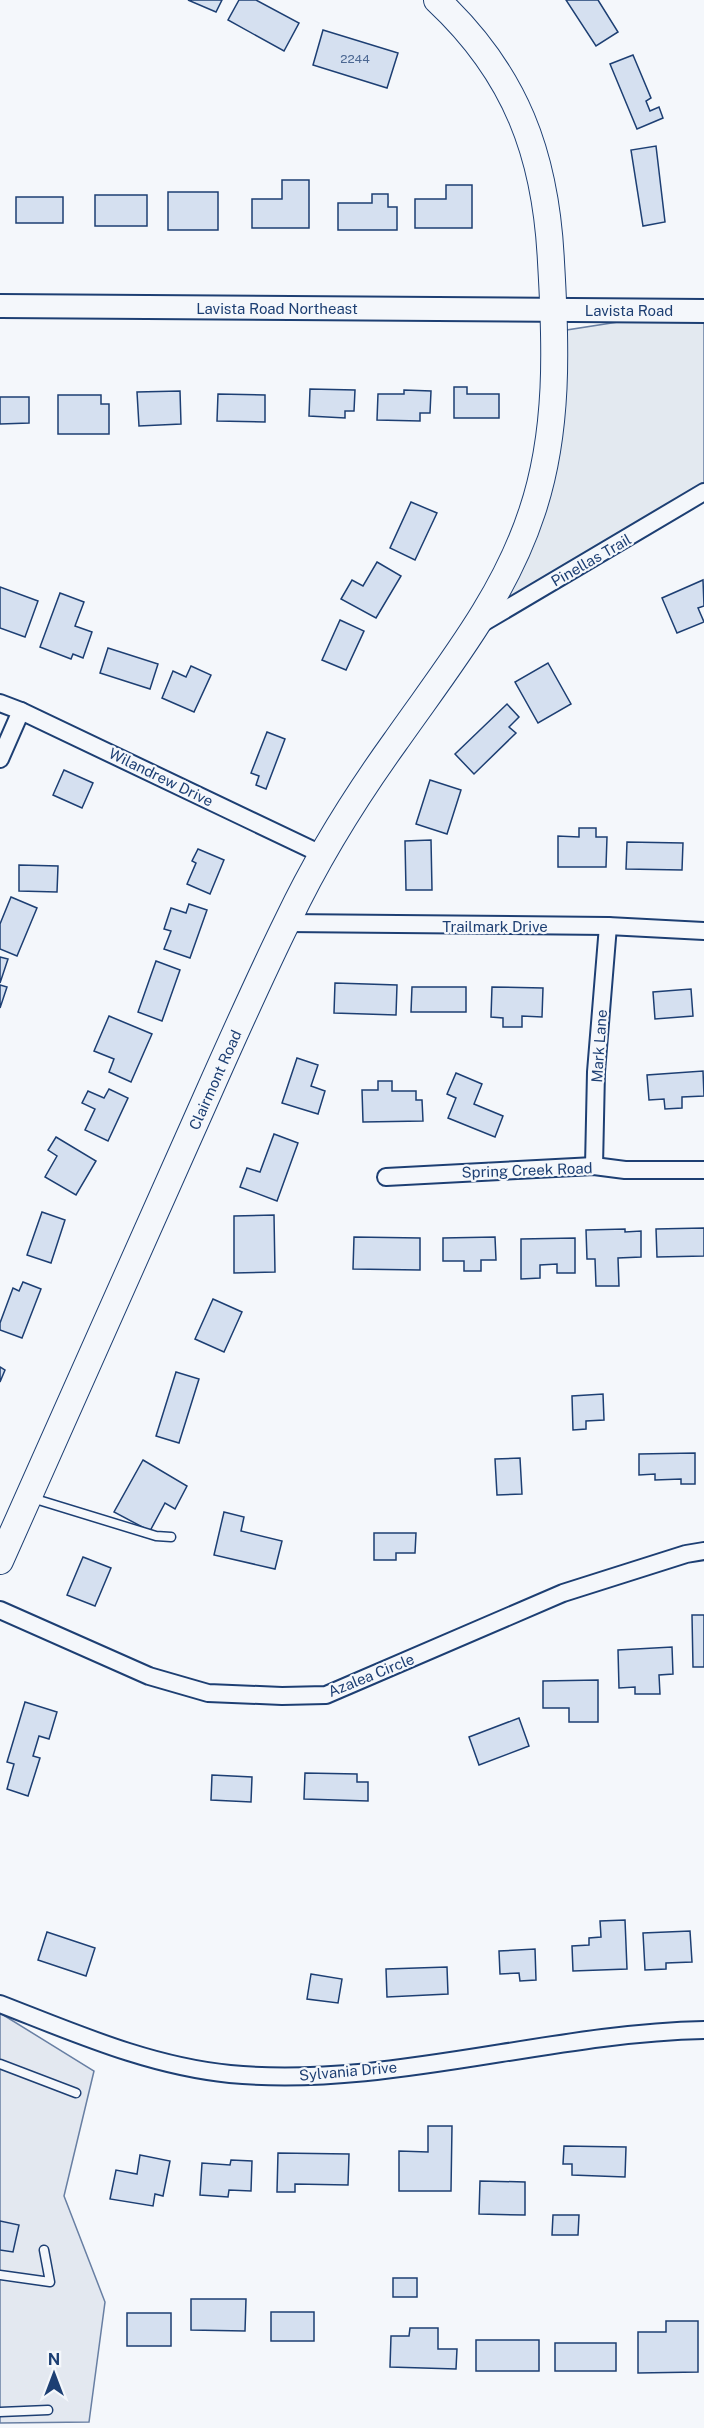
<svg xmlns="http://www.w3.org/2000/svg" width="704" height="2428" font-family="'Public Sans',sans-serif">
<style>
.green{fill:#e3e9f0;stroke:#687fa3;stroke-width:1.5}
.parking{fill:#e3e8f0;stroke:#687fa3;stroke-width:1.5}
.building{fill:#d5e0f0;stroke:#1d3f73;stroke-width:1.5}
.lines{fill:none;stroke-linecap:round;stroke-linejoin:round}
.lane-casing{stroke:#1d3f73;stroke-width:11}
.street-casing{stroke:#1d3f73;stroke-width:20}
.secondary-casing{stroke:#1d3f73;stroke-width:26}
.primary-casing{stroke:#1d3f73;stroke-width:28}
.lane{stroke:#f4f7fb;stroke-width:8}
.street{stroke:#f4f7fb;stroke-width:16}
.secondary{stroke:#f4f7fb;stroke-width:22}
.primary{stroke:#f4f7fb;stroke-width:26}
.labels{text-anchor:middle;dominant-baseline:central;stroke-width:4.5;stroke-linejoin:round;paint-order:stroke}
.number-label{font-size:12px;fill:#4b6792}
.street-label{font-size:15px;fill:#1d3f73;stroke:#f4f7fb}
</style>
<rect width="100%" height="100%" fill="#f4f7fb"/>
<polygon class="green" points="695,310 704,311 704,492 504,603 549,442 554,332"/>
<polygon class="parking" points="0,2013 94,2071 64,2196 105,2302 89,2422 0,2423"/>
<g class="building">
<polygon points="188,0 222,0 216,12"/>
<polygon points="239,0 256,0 299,23 284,51 228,20"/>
<polygon points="566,0 598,0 618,32 596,46"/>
<polygon points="323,30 398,53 387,88 313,65"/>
<polygon points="633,55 651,98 646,101 650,111 659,107 663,118 637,129 610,64"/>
<polygon points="656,146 665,222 643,226 631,150"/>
<polygon points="282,180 309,180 309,228 252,228 252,199 282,199"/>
<polygon points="446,185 472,185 472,228 415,228 415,199 446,199"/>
<rect x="168" y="192" width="50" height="38"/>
<polygon points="372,194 388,194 388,207 397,207 397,230 338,230 338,203 372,203"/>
<rect x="95" y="195" width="52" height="31"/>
<rect x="16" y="197" width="47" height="26"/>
<polygon points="454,387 467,387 467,394 499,394 499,418 454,418"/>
<polygon points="310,389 355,390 354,411 345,411 345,418 309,416"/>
<polygon points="404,390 431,391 430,413 420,413 420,421 377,420 378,394 404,394"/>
<polygon points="180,391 181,424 139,426 137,392"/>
<polygon points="218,394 265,395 265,422 217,421"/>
<polygon points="58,395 101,395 101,404 109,404 109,434 58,434"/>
<polygon points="0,397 29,397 29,423 0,424"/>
<polygon points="411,502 437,513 415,560 390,548"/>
<polygon points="377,562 401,576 376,618 341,599 352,580 363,586"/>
<polygon points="703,580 704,606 698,608 704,622 677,633 662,598"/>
<polygon points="0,587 38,601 25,637 0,628"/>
<polygon points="60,593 84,602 75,626 92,632 83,658 73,654 71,659 40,647"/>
<polygon points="340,620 364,631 346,670 322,660"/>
<polygon points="108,648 158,664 150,689 100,673"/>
<polygon points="548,663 571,704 538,723 515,682"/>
<polygon points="191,666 211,675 194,712 162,698 173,671 186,677"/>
<polygon points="507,704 519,717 509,727 516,733 474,774 455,754"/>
<polygon points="267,732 285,739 266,789 256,785 259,776 251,773"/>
<polygon points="64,770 93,783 82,808 53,795"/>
<polygon points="430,780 461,790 447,834 416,824"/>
<polygon points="579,828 596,828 596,837 607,837 606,867 558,867 558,836 579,837"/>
<polygon points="431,840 432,890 406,890 405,841"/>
<polygon points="627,842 683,843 682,870 626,869"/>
<polygon points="198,849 224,860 210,894 187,884 196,863 192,861"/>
<polygon points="19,865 58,866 57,892 19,891"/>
<polygon points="11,897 37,908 17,956 0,949 0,924"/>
<polygon points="189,904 207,910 190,958 164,949 171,931 164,929 171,908 186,913"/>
<polygon points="0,957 8,959 0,983"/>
<polygon points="156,961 180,970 162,1021 138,1012"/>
<polygon points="335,983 397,985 396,1015 334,1013"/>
<polygon points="0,985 7,987 0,1008"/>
<polygon points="412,987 466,987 466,1012 411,1012"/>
<polygon points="492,987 543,988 542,1017 522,1016 522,1027 503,1027 503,1018 491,1017"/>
<polygon points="691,989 693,1016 655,1019 653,992"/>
<polygon points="109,1016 152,1034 131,1082 109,1072 114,1059 94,1051"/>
<polygon points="297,1058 318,1065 311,1086 325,1091 318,1114 282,1103"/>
<polygon points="703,1071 704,1096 682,1097 682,1108 665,1109 664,1099 649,1100 647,1075"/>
<polygon points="456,1073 482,1084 474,1104 503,1116 495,1137 448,1118 456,1098 447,1094"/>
<polygon points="378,1081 392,1081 392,1091 416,1091 416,1100 422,1100 423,1121 363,1122 362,1090 378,1090"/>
<polygon points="109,1089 128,1098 108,1141 85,1130 95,1109 82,1103 88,1091 104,1098"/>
<polygon points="274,1134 298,1143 277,1201 240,1187 247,1168 260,1172"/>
<polygon points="56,1137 96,1161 76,1195 45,1177 57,1156 48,1150"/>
<polygon points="42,1212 65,1220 51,1263 27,1255"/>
<polygon points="274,1215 275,1272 234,1273 234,1216"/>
<polygon points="704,1228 704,1256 657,1257 656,1229"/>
<polygon points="625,1229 625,1232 641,1231 641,1257 618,1258 619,1286 596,1286 595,1259 587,1259 586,1230"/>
<polygon points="354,1237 420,1238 420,1270 353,1269"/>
<polygon points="495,1237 496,1260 481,1260 481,1271 464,1271 464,1261 443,1261 443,1238"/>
<polygon points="575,1238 575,1273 557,1273 557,1264 540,1265 540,1278 521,1279 521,1239"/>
<polygon points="23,1282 41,1289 22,1338 0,1330 0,1323 13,1288 19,1291"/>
<polygon points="213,1299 242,1312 224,1352 195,1339"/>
<polygon points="0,1367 5,1370 0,1382"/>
<polygon points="176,1372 199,1379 179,1443 156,1436"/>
<polygon points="603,1394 604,1420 586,1421 586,1429 573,1430 572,1396"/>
<polygon points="695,1453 695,1484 681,1484 681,1479 655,1480 655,1474 639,1475 639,1454"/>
<polygon points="520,1458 522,1494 497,1495 495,1459"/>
<polygon points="143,1460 187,1486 175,1509 165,1503 150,1531 114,1512"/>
<polygon points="224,1512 244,1517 241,1531 282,1541 275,1569 214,1555"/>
<polygon points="374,1533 416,1533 415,1553 396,1553 396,1560 374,1560"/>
<polygon points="83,1557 111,1568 95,1606 67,1595"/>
<polygon points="692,1615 704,1615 704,1667 693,1667"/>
<polygon points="672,1647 673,1674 659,1675 660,1694 635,1694 635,1687 619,1688 618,1650"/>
<polygon points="598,1680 598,1722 569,1722 569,1708 543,1708 543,1681"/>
<polygon points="25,1702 57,1712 49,1739 39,1736 33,1756 40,1758 28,1796 7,1789 14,1764 7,1762"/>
<polygon points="519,1718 529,1746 479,1765 469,1737"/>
<polygon points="305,1773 357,1774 357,1782 368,1782 368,1801 304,1799"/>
<polygon points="212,1775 252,1777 251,1802 211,1800"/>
<polygon points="625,1920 627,1969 573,1971 572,1946 589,1945 589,1938 601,1937 600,1921"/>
<polygon points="690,1931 692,1962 666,1963 666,1969 645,1970 643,1933"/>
<polygon points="47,1932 95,1948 86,1976 38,1960"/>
<polygon points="535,1949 536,1980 520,1981 519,1973 500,1974 499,1951"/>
<polygon points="447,1967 448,1994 387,1997 386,1969"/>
<polygon points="311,1974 342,1979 338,2003 307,1999"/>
<polygon points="428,2126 452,2126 451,2191 399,2191 399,2151 428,2152"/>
<polygon points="564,2146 626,2147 625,2177 572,2175 572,2164 563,2164"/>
<polygon points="278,2153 349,2154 348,2185 295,2184 295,2192 277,2192"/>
<polygon points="140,2155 170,2161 163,2196 155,2194 153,2206 110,2199 116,2170 137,2174"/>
<polygon points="231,2160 252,2161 251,2191 229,2190 228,2197 200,2195 202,2163 230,2165"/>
<polygon points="480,2181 525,2182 525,2215 479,2214"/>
<polygon points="553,2215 579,2215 578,2235 552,2235"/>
<polygon points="0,2221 19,2225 13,2252 0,2250"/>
<rect x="393" y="2278" width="24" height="19"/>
<polygon points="191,2299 246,2299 245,2331 191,2330"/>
<rect x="271" y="2312" width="43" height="29"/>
<rect x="127" y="2313" width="44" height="33"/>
<polygon points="666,2321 698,2321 698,2372 638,2373 638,2332 666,2332"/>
<polygon points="410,2328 438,2328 438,2349 457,2349 456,2369 390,2367 391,2336 409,2336"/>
<rect x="476" y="2340" width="63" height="31"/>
<rect x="555" y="2343" width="61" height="28"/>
</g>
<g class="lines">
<g class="lane-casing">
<g id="lane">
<polyline points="32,1498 156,1536 171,1537"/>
<polyline points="0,2064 76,2093"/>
<polyline points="0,2275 50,2282 44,2250"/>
<polyline points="0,2412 48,2410"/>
</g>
</g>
<g class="street-casing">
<g id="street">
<polyline points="481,624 704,492"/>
<polyline points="0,703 21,711 321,854"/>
<polyline points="0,759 21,711"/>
<polyline points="286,923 608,926 704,931"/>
<polyline points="594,1166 596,1072 608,926"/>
<polyline points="386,1177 594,1166 625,1170 704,1170"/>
<polyline points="0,1610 149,1676 208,1693 282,1696 326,1695 563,1593 686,1554 704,1551"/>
<path d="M0,2004C75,2033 149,2066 230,2074C385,2089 547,2033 704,2030"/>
</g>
</g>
<g class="secondary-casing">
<polyline id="secondary" points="0,306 704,311"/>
</g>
<g class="primary-casing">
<path id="primary" d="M0,1561C63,1421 125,1281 187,1141C220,1067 252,993 288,920C318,857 354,799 395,742C446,669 504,598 532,512C559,432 556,345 551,262C546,155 516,74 437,0"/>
</g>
<use href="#lane" class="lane"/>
<use href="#street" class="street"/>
<use href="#secondary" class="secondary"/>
<use href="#primary" class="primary"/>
</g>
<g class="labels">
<g class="number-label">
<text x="355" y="59">2244</text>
</g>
<g class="street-label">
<text x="277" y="308">Lavista Road Northeast</text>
<text x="629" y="310">Lavista Road</text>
<text transform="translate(591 560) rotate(-30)">Pinellas Trail</text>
<text transform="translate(161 777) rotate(26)">Wilandrew Drive</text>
<text x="495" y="926">Trailmark Drive</text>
<text transform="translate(599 1046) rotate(-86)">Mark Lane</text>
<text transform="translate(215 1080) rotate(-66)">Clairmont Road</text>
<text transform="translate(527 1170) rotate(-2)">Spring Creek Road</text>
<text transform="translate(371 1675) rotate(-22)">Azalea Circle</text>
<text transform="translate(348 2071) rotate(-5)">Sylvania Drive</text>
</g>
</g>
<g transform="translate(54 2374)" stroke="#f4f7fb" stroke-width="4.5" paint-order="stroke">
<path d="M0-4.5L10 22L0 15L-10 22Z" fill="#1d3f73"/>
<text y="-9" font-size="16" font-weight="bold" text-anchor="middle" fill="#1d3f73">N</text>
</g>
</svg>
